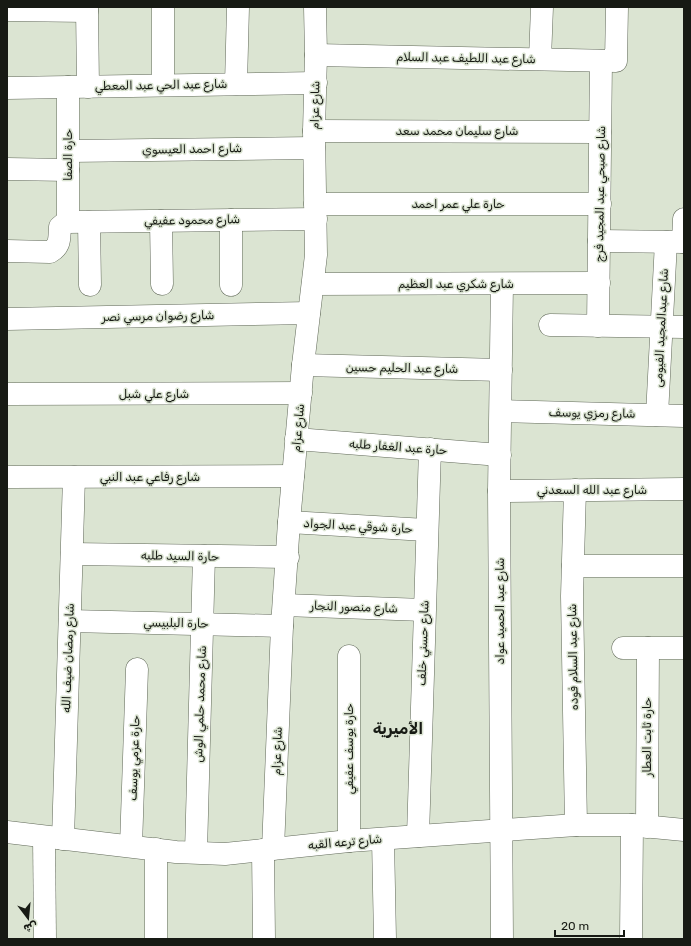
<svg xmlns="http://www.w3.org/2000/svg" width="691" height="946" font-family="Rubik,Vazirmatn,sans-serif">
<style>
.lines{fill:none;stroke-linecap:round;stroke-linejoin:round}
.street-casing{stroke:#616959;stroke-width:23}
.secondary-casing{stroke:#616959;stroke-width:23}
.street{stroke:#fff;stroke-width:22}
.secondary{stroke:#fff;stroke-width:22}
.labels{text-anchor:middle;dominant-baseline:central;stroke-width:3;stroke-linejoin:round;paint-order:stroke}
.street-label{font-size:12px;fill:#171a14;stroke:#dbe4d2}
.district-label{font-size:16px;font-weight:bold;fill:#171a14;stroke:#dbe4d2}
</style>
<rect width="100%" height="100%" fill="#dbe4d2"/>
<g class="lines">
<g class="street-casing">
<g id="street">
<polyline points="87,7 88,87"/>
<polyline points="7,10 87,11"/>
<polyline points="316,55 616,61 617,7"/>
<polyline points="540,59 542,7"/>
<polyline points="236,84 238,7"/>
<polyline points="163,85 163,7"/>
<polyline points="7,88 316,83"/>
<polyline points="314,131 600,132"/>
<polyline points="69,151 314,148"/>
<polyline points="7,169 68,170"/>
<polyline points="315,204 600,204"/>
<polyline points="231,220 231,285"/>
<polyline points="161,221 162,284"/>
<polyline points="68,222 68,87"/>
<polyline points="89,222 90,285"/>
<polyline points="599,241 684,242"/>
<polyline points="683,242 684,219"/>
<path d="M7,251L50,252C61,246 59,238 60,227L66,222L316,219"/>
<polyline points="313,284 599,283"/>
<polyline points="7,319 309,313"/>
<polyline points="550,325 684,327"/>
<polyline points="598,326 601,61"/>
<polyline points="303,365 501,370"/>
<polyline points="7,394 301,393"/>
<polyline points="501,411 684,416"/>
<polyline points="657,415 666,242"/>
<polyline points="296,439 500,455"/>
<polyline points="7,477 293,476"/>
<polyline points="575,490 572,596 576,825"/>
<polyline points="499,491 684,489"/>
<polyline points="289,522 426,530"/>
<polyline points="72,554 288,557"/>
<polyline points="573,566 684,566"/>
<polyline points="284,605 424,610"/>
<polyline points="70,621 282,626"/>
<polyline points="623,648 684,648"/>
<polyline points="647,827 648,648"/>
<polyline points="418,836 430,449"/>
<polyline points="44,837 45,939"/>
<polyline points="63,839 74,477"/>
<polyline points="383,839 385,939"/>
<polyline points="349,841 349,656"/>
<polyline points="131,846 137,669"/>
<polyline points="273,849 282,626 289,522 303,365 316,255 314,131 316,55 315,7"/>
<polyline points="263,850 264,939"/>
<polyline points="196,852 204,556"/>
<polyline points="156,939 156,849"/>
<polyline points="502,939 499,491 502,284"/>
<polyline points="631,939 632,825"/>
</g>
</g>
<g class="secondary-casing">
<polyline id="secondary" points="7,832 176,852 225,854 349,841 576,825 632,825 684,830"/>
</g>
<use href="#street" class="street"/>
<use href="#secondary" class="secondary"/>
</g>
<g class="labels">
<g class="street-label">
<text transform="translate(466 58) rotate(1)">شارع عبد اللطيف عبد السلام</text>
<text transform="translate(161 85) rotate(-1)">شارع عبد الحي عبد المعطي</text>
<text transform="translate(315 105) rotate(-89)">شارع عزام</text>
<text x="457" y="131">شارع سليمان محمد سعد</text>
<text transform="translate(192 149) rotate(-1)">شارع احمد العيسوي</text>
<text transform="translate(68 155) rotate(-90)">حارة الصفا</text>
<text transform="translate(600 194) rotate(-89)">شارع صبحي عبد المجيد فرج</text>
<text x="458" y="204">حارة علي عمر احمد</text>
<text transform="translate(192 220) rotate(-1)">شارع محمود عفيفي</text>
<text x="456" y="284">شارع شكري عبد العظيم</text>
<text transform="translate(158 316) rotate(-1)">شارع رضوان مرسي نصر</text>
<text transform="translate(661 328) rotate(-87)">شارع عبدالمجيد الفيومى</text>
<text transform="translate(402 368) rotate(1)">شارع عبد الحليم حسين</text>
<text x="154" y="394">شارع علي شبل</text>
<text transform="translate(592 413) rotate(1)">شارع رمزي يوسف</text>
<text transform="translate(298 428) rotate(-85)">شارع عزام</text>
<text transform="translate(398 447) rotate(4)">حارة عبد الغفار طلبه</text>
<text x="150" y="477">شارع رفاعي عبد النبي</text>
<text x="592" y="490">شارع عبد الله السعدني</text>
<text transform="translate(358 526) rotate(3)">حارة شوقي عبد الجواد</text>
<text transform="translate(180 556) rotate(1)">حارة السيد طلبه</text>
<text transform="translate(354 607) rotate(2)">شارع منصور النجار</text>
<text transform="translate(500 611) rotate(-90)">شارع عبد الحميد عواد</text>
<text transform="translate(176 623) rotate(1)">حارة البلبيسي</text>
<text transform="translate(423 643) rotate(-88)">شارع حسني خلف</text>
<text transform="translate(573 657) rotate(-91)">شارع عبد السلام فوده</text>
<text transform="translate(68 658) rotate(-88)">شارع رمضان ضيف الله</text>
<text transform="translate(200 704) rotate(-88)">شارع محمد حلمي الوش</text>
<text transform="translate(647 737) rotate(-90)">حارة ثابت العطار</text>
<text transform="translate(349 749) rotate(-90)">حارة يوسف عفيفي</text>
<text transform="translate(277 751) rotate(-88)">شارع عزام</text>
<text transform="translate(134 758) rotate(-88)">حارة عزمي يوسف</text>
<text transform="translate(345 842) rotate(-5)">شارع ترعه القبه</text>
</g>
<g class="district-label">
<text x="398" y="728">الأميرية</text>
</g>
</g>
<rect width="691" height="946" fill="none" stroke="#171a14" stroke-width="16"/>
<g transform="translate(28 918) rotate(164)" stroke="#dbe4d2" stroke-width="3" paint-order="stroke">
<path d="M0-3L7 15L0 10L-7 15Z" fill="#171a14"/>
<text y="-6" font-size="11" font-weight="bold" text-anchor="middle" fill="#171a14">ش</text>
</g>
<path d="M555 930v6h69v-6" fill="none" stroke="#171a14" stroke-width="2"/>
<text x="561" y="930" font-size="12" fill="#171a14" stroke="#dbe4d2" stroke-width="3" paint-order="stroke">20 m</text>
</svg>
